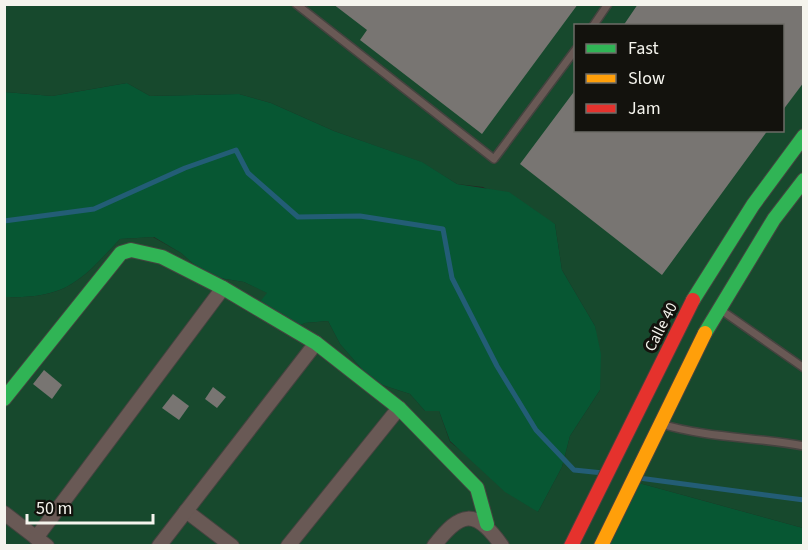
<svg xmlns="http://www.w3.org/2000/svg" width="808" height="550" font-family="'Source Sans 3',sans-serif">
<style>
.green{fill:#17492d;fill-rule:evenodd}
.forest{fill:#075733}
.lines{fill:none;stroke-linecap:round;stroke-linejoin:round}
.stream{stroke:#235d76;stroke-width:5}
.building{fill:#787572}
.lane-casing{stroke:#44433f;stroke-width:10}
.street-casing{stroke:#44433f;stroke-width:16}
.fast-casing{stroke:#44433f;stroke-width:16}
.slow-casing{stroke:#44433f;stroke-width:16}
.jam-casing{stroke:#44433f;stroke-width:16}
.lane{stroke:#695955;stroke-width:7}
.street{stroke:#695955;stroke-width:14}
.fast{stroke:#30b455;stroke-width:14}
.slow{stroke:#ff9f0a;stroke-width:14}
.jam{stroke:#e5322d;stroke-width:14}
.labels{text-anchor:middle;dominant-baseline:central;stroke-width:6;stroke-linejoin:round;paint-order:stroke}
.street-label{font-size:16px;fill:#f5f4ed;stroke:#13120d}
</style>
<rect width="100%" height="100%" fill="#282722"/>
<path class="green" d="M5,5H803V528L639,483L608,545H5V297C66,299 81,281 120,239L153,237L181,253L207,276L244,282L268,293L283,332L305,323L328,321L340,344L373,382L410,394L425,411H439L450,442L538,512L562,467L570,436L600,390L595,326L562,270L555,224L483,187L457,184L421,162L334,131L271,103L239,94L150,96L127,83L52,96L5,92ZM576,26H782V130H576Z"/>
<g class="forest">
<path d="M127,83L150,96L239,94L271,103L334,131L422,162L457,184L509,192L555,224L562,270L595,326L601,354L600,390L570,436L562,467L538,512L505,492L450,441L439,411H425L410,394L373,382L340,344L328,321L305,323L283,333L259,303L267,293L244,282L207,276L181,253L154,237L120,239C81,281 66,299 5,297V92L52,96Z"/>
<polygon points="639,483 803,528 803,545 608,546"/>
</g>
<g class="lines">
<g class="stream">
<polyline points="4,221 94,209 185,168 236,150 248,173 298,217 360,216 443,229 452,278 497,366 536,430 574,470 603,473"/>
<polyline points="639,478 804,500"/>
</g>
</g>
<g class="building">
<polygon points="333,4 578,4 482,134 360,40 367,30"/>
<polygon points="638,4 804,4 804,82 783,110 783,26 623,26"/>
<polygon points="576,89 576,130 768,130 662,275 520,164"/>
<polygon points="44,370 62,385 52,399 33,384"/>
<polygon points="213,387 226,397 217,408 205,399"/>
<polygon points="173,394 189,406 179,420 162,408"/>
</g>
<g class="lines">
<g class="lane-casing">
<g id="lane">
<polyline points="296,4 494,159 576,49"/>
<polyline points="593,26 608,4"/>
<polyline points="721,310 804,368"/>
<path d="M661,424C708,438 756,437 804,446"/>
</g>
</g>
<g class="street-casing">
<g id="street">
<polyline points="186,511 232,546"/>
<polyline points="4,513 47,546"/>
<polyline points="36,538 223,288"/>
<polyline points="159,546 316,343"/>
<polyline points="288,546 399,408"/>
<path d="M434,546C461,511 475,508 502,546"/>
</g>
</g>
<g class="fast-casing">
<g id="fast">
<polyline points="693,300 753,205 804,136"/>
<polyline points="705,333 774,219 804,180"/>
<polyline points="4,399 121,253 131,250 162,257 223,288 316,343 399,408 477,488 487,524"/>
</g>
</g>
<g class="slow-casing">
<polyline id="slow" points="601,546 705,333"/>
</g>
<g class="jam-casing">
<polyline id="jam" points="571,546 693,300"/>
</g>
<use href="#lane" class="lane"/>
<use href="#street" class="street"/>
<use href="#fast" class="fast"/>
<use href="#slow" class="slow"/>
<use href="#jam" class="jam"/>
</g>
<g class="labels">
<g class="street-label">
<text transform="translate(661 327) rotate(-63)">Calle 40</text>
</g>
</g>
<rect width="808" height="550" fill="none" stroke="#f5f4ed" stroke-width="12"/>
<rect x="574" y="24" width="210" height="108" fill="#13120d" stroke="#6d6c67" stroke-width="1.5"/>
<rect x="586" y="44" width="30" height="9" fill="#30b455" stroke="#6d6c67" stroke-width="1.5"/>
<text x="628" y="54" font-size="18" fill="#f5f4ed">Fast</text>
<rect x="586" y="74" width="30" height="9" fill="#ff9f0a" stroke="#6d6c67" stroke-width="1.5"/>
<text x="628" y="84" font-size="18" fill="#f5f4ed">Slow</text>
<rect x="586" y="104" width="30" height="9" fill="#e5322d" stroke="#6d6c67" stroke-width="1.5"/>
<text x="628" y="114" font-size="18" fill="#f5f4ed">Jam</text>
<path d="M27 514v9h126v-9" fill="none" stroke="#f5f4ed" stroke-width="3"/>
<text x="36" y="514" font-size="18" fill="#f5f4ed" stroke="#13120d" stroke-width="4.5" paint-order="stroke">50 m</text>
</svg>
